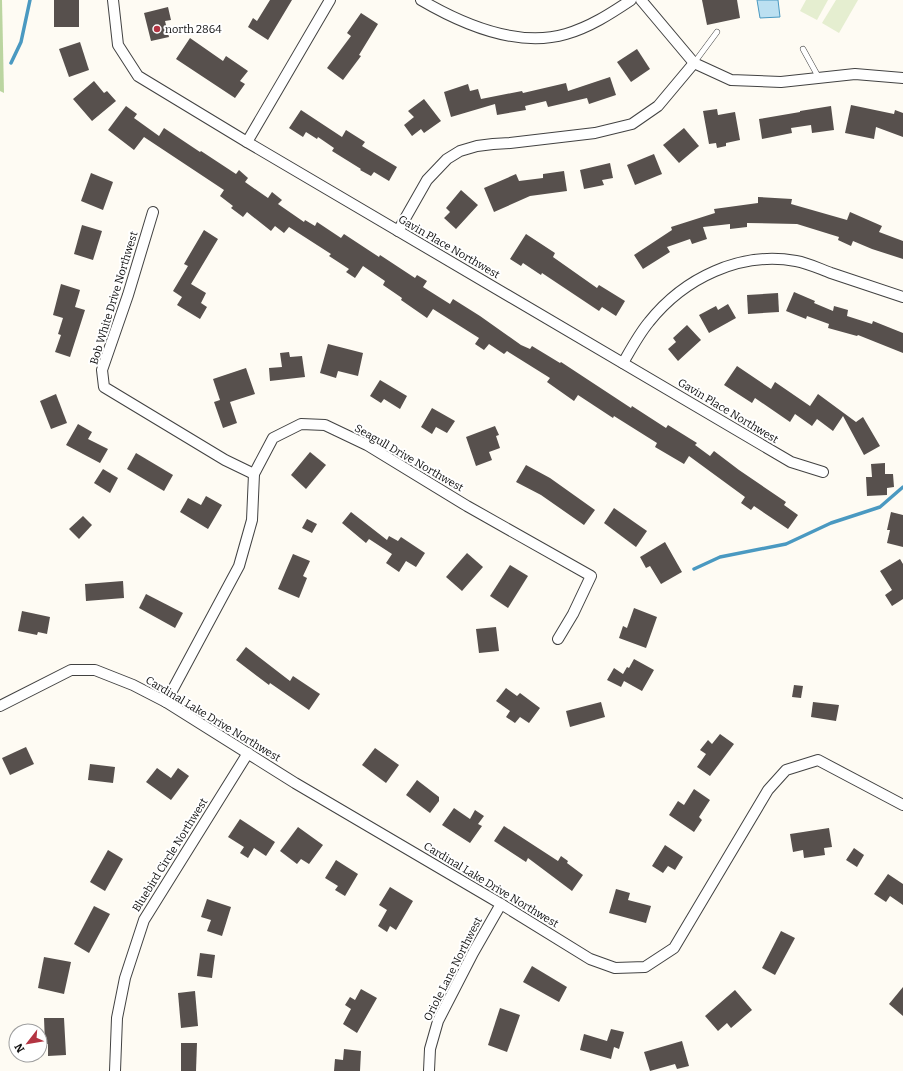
<svg xmlns="http://www.w3.org/2000/svg" width="903" height="1071" font-family="Bitter,serif">
<style>
.forest{fill:#bbd5a0}
.pitch{fill:#e5eed0}
.water{fill:#bce0f1;stroke:#4a99c1}
.lines{fill:none;stroke-linecap:round;stroke-linejoin:round}
.stream{stroke:#4a99c1;stroke-width:3.5}
.building{fill:#57504d}
.lane-casing{stroke:#424242;stroke-width:6}
.street-casing{stroke:#424242;stroke-width:12}
.lane{stroke:#fff;stroke-width:5}
.street{stroke:#fff;stroke-width:10}
.poi-dot{fill:#b33442;stroke:#fff;stroke-width:1.5}
.labels{text-anchor:middle;dominant-baseline:central;stroke-width:4;stroke-linejoin:round;paint-order:stroke}
.poi-label{font-size:11px;fill:#0f0f0f;stroke:#fff;text-anchor:start}
.street-label{font-size:11px;fill:#0f0f0f;stroke:#fff}
</style>
<rect width="100%" height="100%" fill="#fefbf3"/>
<polygon class="forest" points="0,0 2,0 4,93 0,91"/>
<g class="pitch">
<polygon points="806,0 828,0 817,20 800,11"/>
<polygon points="836,0 858,0 839,33 822,23"/>
</g>
<polygon class="water" points="757,0 778,0 780,17 760,18"/>
<g class="lines">
<g class="stream">
<polyline points="11,63 21,42 30,0"/>
<polyline points="694,569 720,557 786,544 831,523 880,507 903,487"/>
</g>
</g>
<g class="building">
<rect x="54" y="0" width="25" height="27"/>
<polygon points="270,0 292,0 268,40 248,27 253,18 257,21"/>
<polygon points="702,0 737,0 740,18 707,25"/>
<polygon points="168,7 171,20 165,21 169,37 151,41 144,13"/>
<polygon points="361,13 378,24 359,55 361,56 343,80 327,68 351,36 347,33"/>
<polygon points="190,38 223,61 226,56 248,71 240,81 245,84 235,98 176,59"/>
<polygon points="80,42 89,70 69,77 59,49"/>
<polygon points="637,49 650,69 631,82 617,62"/>
<polygon points="610,77 616,95 589,104 587,98 548,107 546,101 525,106 526,110 497,115 495,104 451,117 444,92 468,84 470,91 478,89 481,99 522,91 523,93 566,83 568,91"/>
<polygon points="94,81 104,93 107,91 116,101 92,121 73,99"/>
<polygon points="424,99 441,121 424,133 421,129 412,136 404,125 414,117 408,111"/>
<polygon points="851,105 894,114 895,110 903,113 903,137 876,127 874,139 845,133"/>
<polygon points="126,106 137,114 134,118 159,136 164,128 200,152 201,151 236,174 239,170 248,178 245,182 268,198 272,192 282,200 278,204 304,222 305,220 315,226 317,222 341,238 344,234 379,257 380,255 415,278 417,275 427,281 423,287 450,304 453,299 480,316 521,345 530,349 532,346 560,363 561,362 631,408 632,406 666,428 668,425 697,443 695,445 710,456 714,451 739,470 786,502 784,505 798,515 788,529 754,506 751,510 741,503 745,497 689,456 684,464 655,447 657,443 614,416 613,418 578,395 574,401 547,382 550,378 507,351 504,354 489,344 484,350 475,344 479,338 433,309 427,318 401,300 402,298 383,285 385,281 363,266 355,278 346,272 349,269 329,256 331,254 289,227 284,233 275,226 271,231 247,212 243,217 231,208 233,206 220,196 224,190 144,137 134,150 108,130"/>
<polygon points="831,106 834,130 812,133 811,125 791,128 792,133 762,139 759,119 800,112 800,111"/>
<polygon points="717,109 718,115 735,112 740,140 726,143 726,146 717,148 716,143 709,144 703,111"/>
<polygon points="301,110 342,137 346,130 365,142 362,146 397,167 389,181 374,172 371,176 360,170 361,169 332,151 334,148 318,137 317,139 306,132 303,137 289,128"/>
<polygon points="684,128 699,146 679,163 663,145"/>
<polygon points="654,154 662,174 635,185 627,165"/>
<polygon points="610,163 613,178 602,180 604,185 584,189 580,170"/>
<polygon points="564,171 567,191 530,196 494,212 484,188 516,174 519,181 543,178 543,174"/>
<polygon points="91,173 113,182 103,210 81,201"/>
<polygon points="461,190 478,205 456,229 444,218 450,212 446,208"/>
<polygon points="758,197 792,199 791,204 847,220 850,212 882,226 879,232 903,241 903,259 872,249 853,241 851,246 838,240 839,237 797,224 747,223 747,227 730,229 730,224 703,227 707,239 692,244 690,239 667,247 670,252 643,269 634,255 672,230 671,227 715,213 714,209 758,203"/>
<polygon points="82,225 102,231 93,260 74,254"/>
<polygon points="204,230 218,239 191,284 206,293 201,303 207,307 200,319 177,305 182,297 173,291 188,266 184,264"/>
<polygon points="526,234 555,253 553,257 597,288 599,285 625,301 616,316 602,307 599,311 542,273 541,275 523,263 521,266 510,259"/>
<polygon points="61,284 80,290 75,307 85,310 70,357 55,352 61,335 58,334 63,318 53,315"/>
<polygon points="794,292 815,301 814,303 833,311 834,306 848,310 847,316 872,324 873,321 903,333 903,353 858,335 857,336 828,328 829,324 807,316 806,319 786,311"/>
<polygon points="778,293 779,312 748,314 747,295"/>
<polygon points="728,304 736,318 709,333 699,315 716,306 718,310"/>
<polygon points="687,325 701,340 678,361 668,349 676,342 673,338"/>
<polygon points="328,344 363,353 358,376 338,371 336,378 320,373"/>
<polygon points="289,352 290,357 302,356 305,377 270,381 269,368 282,367 280,353"/>
<polygon points="737,366 771,389 775,382 810,406 818,394 856,422 863,417 880,446 864,455 843,416 833,431 817,419 812,426 795,414 790,422 755,398 752,403 724,385"/>
<polygon points="246,368 255,394 230,402 237,423 223,428 214,402 220,400 213,379"/>
<polygon points="380,380 407,396 400,409 384,399 381,403 370,396"/>
<polygon points="56,394 67,423 51,429 40,401"/>
<polygon points="432,408 455,421 447,433 436,427 432,434 421,427"/>
<polygon points="78,424 92,432 88,439 108,449 100,463 66,445"/>
<polygon points="495,426 499,435 496,436 500,448 489,452 492,460 476,466 466,437"/>
<polygon points="310,452 326,465 306,489 291,475"/>
<polygon points="136,453 173,475 164,491 127,469"/>
<polygon points="885,463 885,474 893,474 894,487 887,488 887,495 867,496 866,477 872,477 871,464"/>
<polygon points="526,465 550,478 595,510 584,525 541,495 516,482"/>
<polygon points="103,469 118,478 110,493 94,483"/>
<polygon points="206,496 222,505 208,529 180,512 188,498 201,505"/>
<polygon points="614,508 647,531 636,547 604,523"/>
<polygon points="351,512 387,540 389,536 398,541 401,537 425,553 416,567 406,561 399,572 386,563 392,554 369,539 366,543 342,523"/>
<polygon points="891,512 903,515 903,547 887,543 890,530 887,530"/>
<polygon points="83,516 92,525 79,539 69,529"/>
<polygon points="307,519 317,524 312,533 302,528"/>
<polygon points="665,542 682,572 661,584 650,566 646,568 640,557"/>
<polygon points="467,553 483,567 462,591 446,577"/>
<polygon points="293,554 310,561 303,576 307,578 299,598 278,589"/>
<polygon points="900,559 903,564 903,599 892,606 885,595 892,590 880,571"/>
<polygon points="510,565 528,576 508,608 490,596"/>
<polygon points="123,581 124,598 86,601 85,584"/>
<polygon points="146,594 183,613 175,628 139,608"/>
<polygon points="634,608 657,617 646,648 619,638 623,626 627,628"/>
<polygon points="22,611 50,617 47,634 38,632 37,635 18,631"/>
<polygon points="496,627 499,651 479,653 476,629"/>
<polygon points="246,647 290,681 293,676 320,694 309,710 270,683 269,685 236,660"/>
<polygon points="634,659 654,670 642,691 624,681 621,687 607,680 614,668 623,674 627,667 629,668"/>
<polygon points="794,685 803,686 801,698 792,697"/>
<polygon points="506,688 517,696 520,693 540,708 529,723 520,717 515,723 506,717 510,711 496,701"/>
<polygon points="601,702 605,717 570,727 566,711"/>
<polygon points="813,702 839,705 836,721 811,717"/>
<polygon points="720,734 734,744 710,776 697,767 706,754 700,750 708,740 712,744"/>
<polygon points="26,747 34,764 10,775 2,758"/>
<polygon points="375,748 399,765 386,783 362,765"/>
<polygon points="90,764 115,767 113,783 88,780"/>
<polygon points="157,768 171,778 178,768 189,776 171,800 146,782"/>
<polygon points="417,780 439,797 439,801 430,813 406,795"/>
<polygon points="694,789 710,800 699,817 702,820 694,832 669,815 678,801 684,805"/>
<polygon points="454,808 470,819 475,810 484,816 478,824 482,826 470,843 442,825"/>
<polygon points="240,819 275,842 266,856 254,848 248,858 240,853 244,847 228,837"/>
<polygon points="504,826 558,861 561,856 568,861 567,863 583,875 572,891 528,858 526,862 494,841"/>
<polygon points="298,827 323,845 309,864 301,859 297,864 280,851"/>
<polygon points="829,828 832,847 824,848 825,855 804,858 803,850 793,852 790,834"/>
<polygon points="665,845 683,857 675,870 668,866 663,873 652,866"/>
<polygon points="854,848 864,855 857,867 846,860"/>
<polygon points="108,850 123,859 105,891 90,882"/>
<polygon points="336,860 358,874 345,896 335,890 338,886 325,878"/>
<polygon points="888,874 903,884 903,905 890,896 886,902 874,894"/>
<polygon points="390,887 413,901 396,930 390,926 387,932 378,926 387,910 379,905"/>
<polygon points="616,889 630,893 628,900 651,906 646,923 609,913"/>
<polygon points="207,899 231,907 222,936 207,931 211,920 201,917"/>
<polygon points="94,906 110,914 89,953 74,944"/>
<polygon points="781,931 795,938 775,975 762,968"/>
<polygon points="200,953 215,955 212,978 197,976"/>
<polygon points="44,957 71,962 64,994 38,988"/>
<polygon points="532,966 567,987 559,1002 523,982"/>
<polygon points="903,987 903,1016 889,1004"/>
<polygon points="361,989 377,998 357,1033 343,1024 351,1009 345,1005 350,997 355,1000"/>
<polygon points="735,990 752,1010 731,1028 727,1023 718,1031 705,1016"/>
<polygon points="195,991 198,1026 181,1028 178,993"/>
<polygon points="500,1008 520,1015 507,1052 488,1045"/>
<polygon points="44,1018 64,1018 66,1055 48,1056 48,1044 45,1044"/>
<polygon points="611,1029 624,1032 619,1049 614,1047 611,1059 580,1050 584,1034 607,1041"/>
<polygon points="682,1041 689,1066 677,1069 675,1064 650,1071 644,1052"/>
<polygon points="181,1043 197,1043 196,1071 181,1071"/>
<polygon points="344,1049 361,1051 360,1071 334,1071 335,1059 343,1060"/>
</g>
<g class="lines">
<g class="lane-casing">
<g id="lane">
<polyline points="803,49 819,78"/>
<polyline points="694,63 717,32"/>
</g>
</g>
<g class="street-casing">
<g id="street">
<polyline points="113,0 118,45 138,76 247,142 791,462 823,472"/>
<path d="M421,0C462,24 518,48 566,34C590,27 610,14 631,0"/>
<polyline points="641,0 694,63 731,80 781,82 855,74 903,78"/>
<polyline points="247,142 330,0"/>
<polyline points="153,212 128,295 102,370 104,387 225,460 254,474"/>
<polyline points="398,231 427,180 447,159 460,151 477,146 493,144 510,143 595,133 632,124 658,106 694,63"/>
<path d="M623,363C631,349 639,334 649,322C684,278 740,251 796,261C808,263 820,269 831,273C855,281 879,289 903,297"/>
<polyline points="166,702 239,566 252,520 254,474 273,438 301,424 325,425 367,445 467,506 591,576 573,614 558,639"/>
<polyline points="0,706 71,670 95,670 133,685 166,702 295,783 501,904 590,959 615,968 645,967 674,948 768,790 786,770 818,760 903,805"/>
<polyline points="115,1071 117,1018 125,978 144,920 248,753"/>
<polyline points="429,1071 430,1049 438,1021 473,953 501,904"/>
</g>
</g>
<use href="#lane" class="lane"/>
<use href="#street" class="street"/>
</g>
<circle class="poi-dot" cx="157" cy="29" r="4"/>
<g class="labels">
<g class="poi-label">
<text x="165" y="29">north 2864</text>
</g>
<g class="street-label">
<text transform="translate(449 247) rotate(30)">Gavin Place Northwest</text>
<text transform="translate(114 298) rotate(-73)">Bob White Drive Northwest</text>
<text transform="translate(728 411) rotate(31)">Gavin Place Northwest</text>
<text transform="translate(409 458) rotate(30)">Seagull Drive Northwest</text>
<text transform="translate(213 719) rotate(31)">Cardinal Lake Drive Northwest</text>
<text transform="translate(170 855) rotate(-58)">Bluebird Circle Northwest</text>
<text transform="translate(491 885) rotate(31)">Cardinal Lake Drive Northwest</text>
<text transform="translate(453 969) rotate(-63)">Oriole Lane Northwest</text>
</g>
</g>
<g transform="translate(28 1043) rotate(239)"><circle r="19" fill="#ffffff" stroke="#9f9f9f"/>
<path d="M0-3L7 15L0 10L-7 15Z" fill="#b33442"/>
<text y="-6" font-size="11" font-weight="bold" text-anchor="middle" fill="#0f0f0f">N</text>
</g>
</svg>
